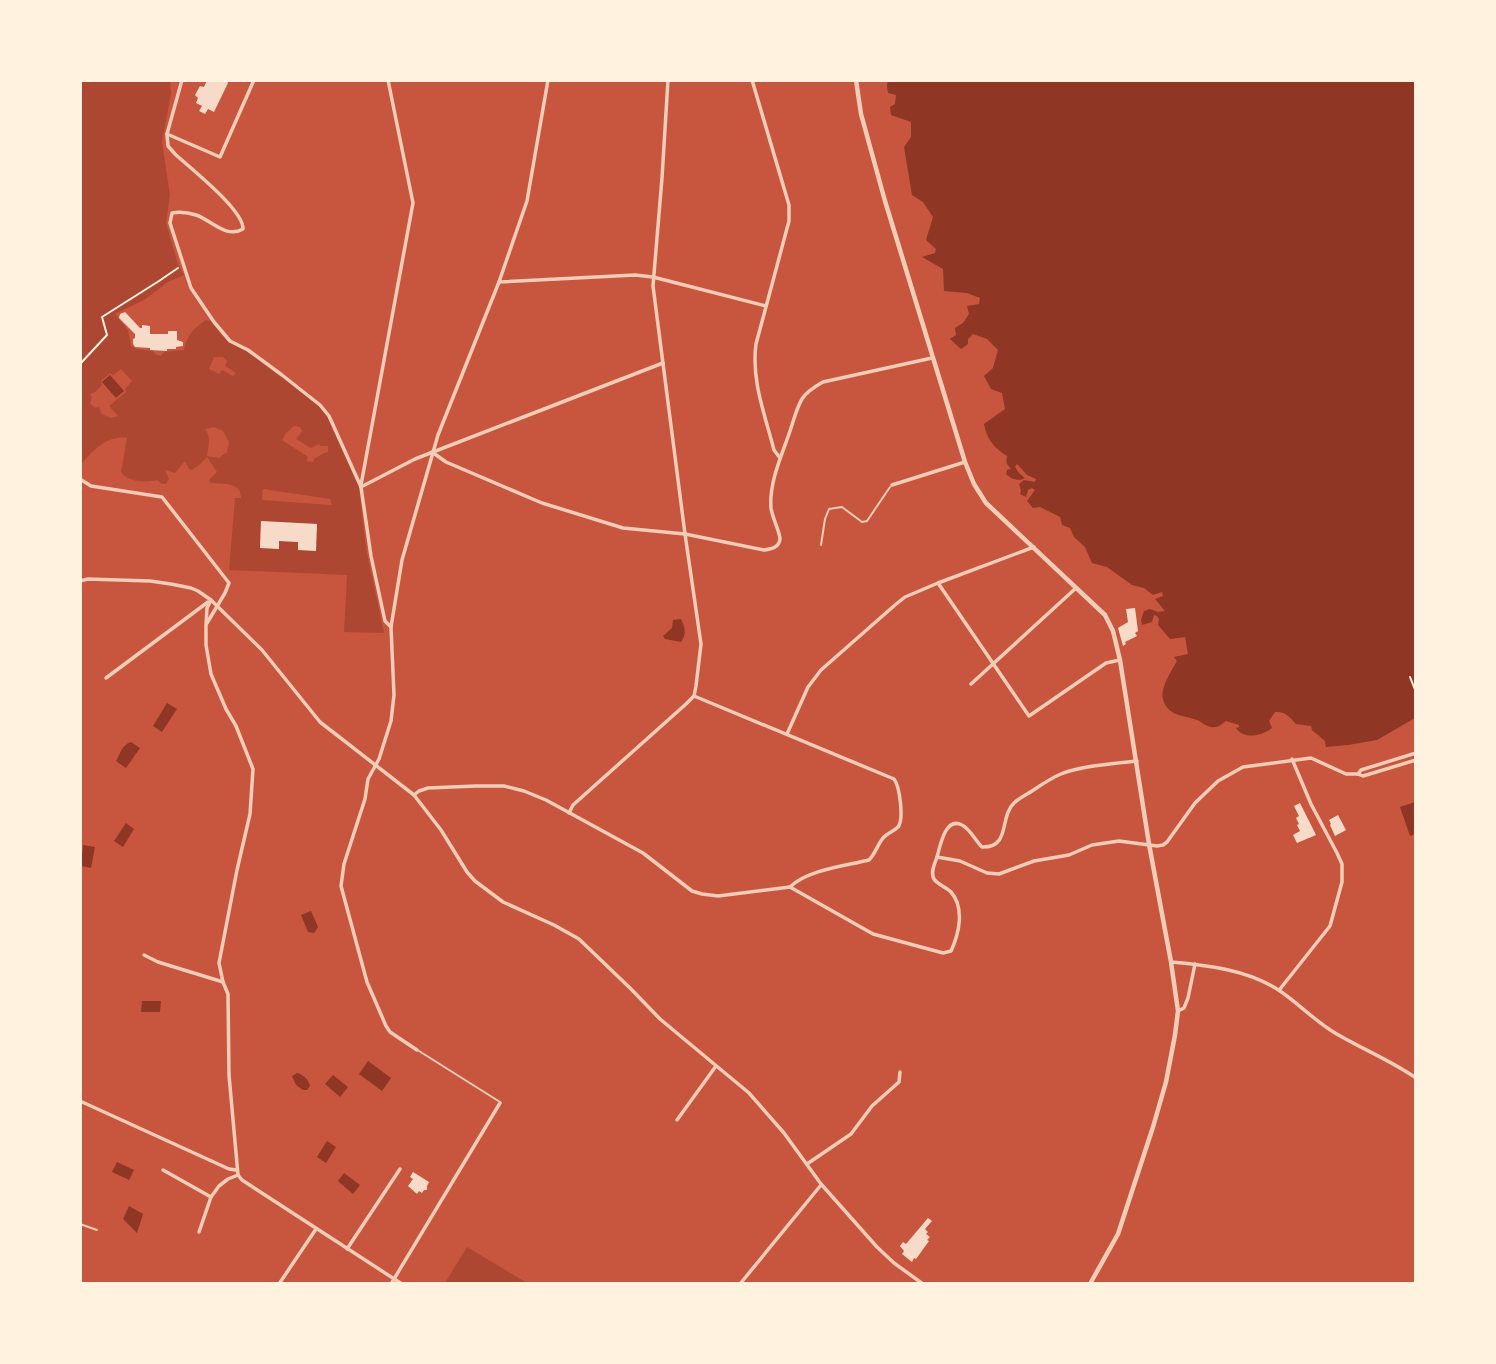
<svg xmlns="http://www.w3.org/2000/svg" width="1496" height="1364" font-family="Overpass,sans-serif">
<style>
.green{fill:#ae4732;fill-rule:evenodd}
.water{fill:#8f3625}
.building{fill:#f7dbc8}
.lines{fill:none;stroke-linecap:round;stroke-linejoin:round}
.path{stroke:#fff3e0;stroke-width:2}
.service{stroke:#f1ccb7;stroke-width:2}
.minor{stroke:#f1ccb7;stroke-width:3.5}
.tertiary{stroke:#f1ccb7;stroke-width:4.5}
</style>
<rect width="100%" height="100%" fill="#c8553d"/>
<g class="green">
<path d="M81,81H170L171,94L162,142L170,195L166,223L178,264L184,275L168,282L144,300L115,314L128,330L131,346L136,349L153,351L156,355L161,356L164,352L184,350C188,334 192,330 206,320L214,322L230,341L248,350L320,405L329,416L361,487L359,488L366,548L384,633L344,632L347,575L229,570L235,498H241C241,482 224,484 211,483L209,480L217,472L207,457L199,465L192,470L189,469L185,461L175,473L165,470L169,479L166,484H162L157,480C145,483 128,482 121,472L127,438C109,434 91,451 81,465ZM214,357H223L227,361L225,366L236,373L233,376L222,370L219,374L209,369ZM121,369L132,381L125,389L126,392L109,406L118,416L111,418L102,414L99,407L95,408L90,403L92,398L90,394L95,392L102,385L101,381L110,373L113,375ZM294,426L300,427L302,431L296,439L311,448L319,444L321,446H328V452L324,453L314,459L313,462L307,461L308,457L282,440L286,433ZM214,427L223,431L229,442L227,452L219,458L207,456C208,446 212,438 205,429ZM263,489L330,499L332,505L262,500ZM261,521L317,524L315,551L298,542L279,541V549L260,547Z"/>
<polygon points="467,1247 527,1283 445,1283"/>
</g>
<g class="water">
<path d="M888,80L1415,81V718L1377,740L1348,745L1326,747L1325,741L1312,730L1311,726L1296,724C1290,717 1285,711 1275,712L1269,721L1272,728C1262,736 1244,740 1236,728L1239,727V725L1226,721C1221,725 1217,728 1211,727C1205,726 1202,722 1197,720C1185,715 1170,717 1164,702C1158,690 1171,672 1177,661L1174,657L1188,654L1185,637L1170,639L1158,625L1159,619L1157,616L1154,615L1152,622L1142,625L1141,620L1144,611L1150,609L1158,612L1165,611L1155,599L1163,596L1162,592L1153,595L1144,588L1132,585L1107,567L1092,563L1085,547L1074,537L1070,528L1062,525L1060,517L1040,507L1033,508L1027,501L1035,490L1032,488L1028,490L1026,497L1020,494L1021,491L1019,484L1024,480L1035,482L1036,479L1027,475L1017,464L1015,467L1019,473L1025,478C1018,482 1011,479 1006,474L1007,470L1011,469C1006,463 1006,464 1007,456C993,447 987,439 984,424L1005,409L1002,393L991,389L984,376L993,368L998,350L987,339L973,334L968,339V344L961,349L950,339L956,335L955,328L963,323L969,314L967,306L979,304L980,298L967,293L944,291L943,269L922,257L935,253L936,249L926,240L933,217L923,202L912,195L904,147L911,137V122L891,115L890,107L895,104L896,95L888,93L887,86Z"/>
<polygon points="110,375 124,391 116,398 102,382"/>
<path d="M681,619C685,628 687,634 681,642L665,639L663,636L672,628L673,620Z"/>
<polygon points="167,703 177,709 162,732 153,726"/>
<path d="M131,742L140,748L126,768L116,761C121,752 122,745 131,742Z"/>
<polygon points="1415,802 1415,834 1410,836 1400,807"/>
<polygon points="126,823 134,829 123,847 114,841"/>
<polygon points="83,845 95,847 91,868 81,866"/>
<polygon points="311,911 318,927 314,933 308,932 301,915"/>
<polygon points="142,1001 161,1001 160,1012 141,1012"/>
<polygon points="368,1061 391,1078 382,1091 359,1074"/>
<path d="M297,1073C304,1075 308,1079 310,1086L307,1090H303L296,1085L292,1076Z"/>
<polygon points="333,1075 348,1087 340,1097 325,1084"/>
<polygon points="327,1141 336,1147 326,1163 317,1157"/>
<polygon points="117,1162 134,1170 129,1180 112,1172"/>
<polygon points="344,1173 360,1185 353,1194 338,1181"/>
<polygon points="129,1206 143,1214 137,1233 123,1219"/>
</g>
<g class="building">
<polygon points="207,80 226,80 228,83 214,112 208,109 205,114 199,111 202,106 196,103 198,98 195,95 200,86 204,87"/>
<polygon points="125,312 140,328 142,328 142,325 150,326 150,334 168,334 168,331 177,331 177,340 183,342 183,346 176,347 176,349 167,349 167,351 150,350 150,348 135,347 133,344 133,339 135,338 135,334 119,318 120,314"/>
<polygon points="261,521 317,524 316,551 298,550 298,542 279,541 279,549 260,548"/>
<polygon points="1135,608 1138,631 1135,633 1137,636 1125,642 1126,644 1123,646 1118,628 1128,622 1126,609"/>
<polygon points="1300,803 1316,835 1297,843 1293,835 1300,831 1297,825 1299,824 1296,818 1299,816 1294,806"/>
<polygon points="1338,815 1346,830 1335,836 1330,825 1331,824 1329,820"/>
<polygon points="413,1172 429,1182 427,1186 427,1190 424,1190 422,1193 419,1191 417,1194 408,1186 413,1179 410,1177"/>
<polygon points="928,1218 932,1221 925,1229 928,1232 926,1234 930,1237 927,1240 929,1241 916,1259 914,1258 912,1262 902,1254 904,1251 900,1246 903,1242 906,1244"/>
</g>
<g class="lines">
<g class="path">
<polyline points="80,364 107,335 102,317 159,281 178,268"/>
<polyline points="1410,677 1416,692"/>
</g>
<g class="service">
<polyline points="821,545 825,519 829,509 842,507 862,522 867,521 890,487"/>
<polyline points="419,1051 500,1102"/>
<polyline points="80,1224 97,1230"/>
</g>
<g class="minor">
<path d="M182,80L167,134L168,146L175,154C190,168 244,210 243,229C226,239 211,220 196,215C187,212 181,211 172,213L170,223L191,288L214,322L230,341L248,350L282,375L320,405L329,416L361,487L371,556L385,621L391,627"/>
<path d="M752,80L789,205V221L756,344C751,380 765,415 774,450L780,458"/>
<polyline points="167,134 220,157 254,80"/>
<polyline points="499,282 635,275 653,277 766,306"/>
<path d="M432,452L446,462L542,503L623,528L685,534L764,550C771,549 779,548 780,539C780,532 772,517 771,508C769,483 781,457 789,434C793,423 796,409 802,399C807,391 816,386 823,382L932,358"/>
<polyline points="80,479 91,486 162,497 229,583 225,593 207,623"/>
<polyline points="361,485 413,203 388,80"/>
<polyline points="892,485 965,462"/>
<polyline points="361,487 415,459 663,363"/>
<polyline points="80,581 88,579 150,581 171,584 191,588 198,591 211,600 262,650 320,722 414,795 441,830 467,872 475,881 503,902 554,925 579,939 631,989 660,1019 749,1093 784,1133 821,1184 877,1247 894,1263 923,1284"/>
<polyline points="938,583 1029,716 1106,663 1120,660"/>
<polyline points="211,600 207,608 206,625 206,645 211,674 226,709 236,726 253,769 250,814 237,870 219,963 223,982 228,994 229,1075 238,1175 242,1180 402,1284"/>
<polyline points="106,678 208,602"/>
<polyline points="971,684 1076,588"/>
<path d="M694,696L894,779C900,787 904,820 898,827C894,831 888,833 884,837C878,843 876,853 869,860C845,866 807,870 790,887"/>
<polyline points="787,734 808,687 821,670 895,605 905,597 938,583 1034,547"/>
<polyline points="1358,774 1361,770 1416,753"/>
<path d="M414,795L419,791L428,788L476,786H504L524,791L546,800L643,853L692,891L702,894L718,896L790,887L873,934L943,953L951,951C959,934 965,908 951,892C946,887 937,884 934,879C930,872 935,863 937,857L960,861L987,873L999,874L1034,861L1069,855L1092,845L1119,841L1157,846L1163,845L1167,842L1195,803L1218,781L1243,767L1311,758L1346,774H1358L1363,776L1416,760"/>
<polyline points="569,813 573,805 686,704 694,696 696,686 701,644 685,534 653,286 662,178 668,80"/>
<path d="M937,857C940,847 945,816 962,825C970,829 975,840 982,847C1011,848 999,817 1014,803C1019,798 1026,795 1032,791C1041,785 1051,778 1061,774C1078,766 1117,763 1137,761"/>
<polyline points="144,955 158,962 223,982"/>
<path d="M1171,962C1207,965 1249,970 1280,991C1299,1004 1315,1021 1335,1033C1362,1049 1390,1060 1416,1078"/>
<polyline points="1280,989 1330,926 1342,882 1342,864 1337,853 1311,804 1292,759"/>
<polyline points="1178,1011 1184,1008 1188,998 1195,964"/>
<polyline points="417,1050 390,1032 386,1026 367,982 341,886 344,864 365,799 368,779 379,759 391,721 394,695 391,627 402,560 438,435 499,282 527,201 548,80"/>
<polyline points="80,1101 229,1169 236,1170"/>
<polyline points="677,1120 716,1066"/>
<polyline points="807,1164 851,1134 872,1106 899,1082 900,1072"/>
<polyline points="163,1170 211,1197 219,1186 228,1179 238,1175"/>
<polyline points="199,1232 211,1197"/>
<polyline points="347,1249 400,1169"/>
<polyline points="279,1284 316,1229"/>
<polyline points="391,1284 500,1103"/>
<polyline points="740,1284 821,1185"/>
</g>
<polyline class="tertiary" points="856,80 861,114 885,201 965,462 974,484 986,503 1105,615 1113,631 1120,660 1149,844 1171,962 1178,1011 1175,1035 1166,1082 1153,1127 1118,1234 1090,1284"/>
</g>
<rect width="1496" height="1364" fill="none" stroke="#fff3e0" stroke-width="164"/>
</svg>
